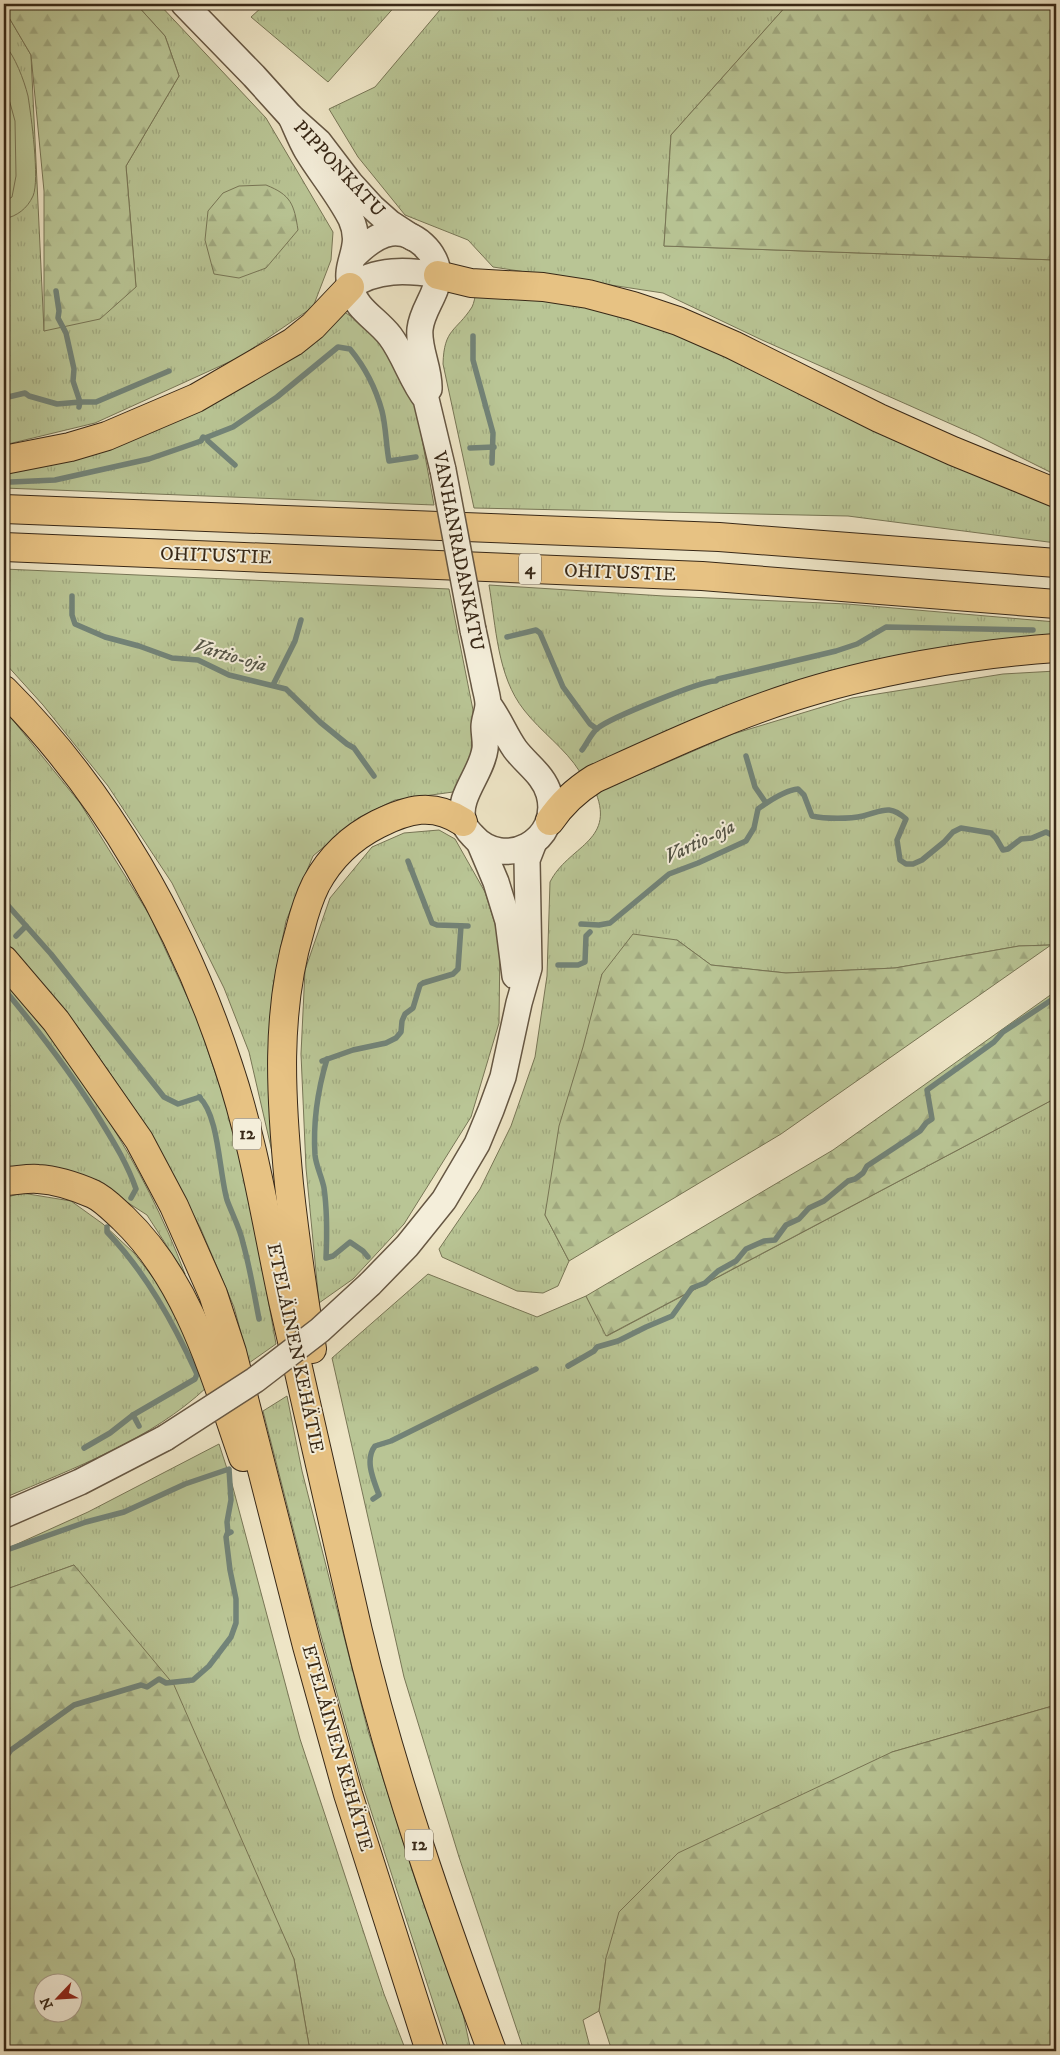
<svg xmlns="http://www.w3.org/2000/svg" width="1060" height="2055" font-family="'IM FELL DW Pica',serif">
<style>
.grass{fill:url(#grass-tufts);stroke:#787656}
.forest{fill:url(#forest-firs);stroke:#787656;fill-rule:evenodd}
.pitch{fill:#b9c595;stroke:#787656}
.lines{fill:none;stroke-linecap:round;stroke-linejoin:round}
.stream{stroke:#728378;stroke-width:5.5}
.minor-casing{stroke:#665743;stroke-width:28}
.highway-casing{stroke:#382817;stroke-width:30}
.minor{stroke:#f4eeda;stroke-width:25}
.highway{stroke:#e7c283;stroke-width:28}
.minor-bridge-casing{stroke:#665743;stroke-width:28;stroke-linecap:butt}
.minor-bridge{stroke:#f4eeda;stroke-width:25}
.labels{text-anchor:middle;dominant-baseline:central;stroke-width:4;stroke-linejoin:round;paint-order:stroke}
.shield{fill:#f4eeda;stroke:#706352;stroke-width:1}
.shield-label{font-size:18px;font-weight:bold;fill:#382817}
.street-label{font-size:19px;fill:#382817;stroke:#f4eeda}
.water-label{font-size:20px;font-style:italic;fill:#555547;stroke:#f4eeda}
</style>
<defs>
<pattern id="grass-tufts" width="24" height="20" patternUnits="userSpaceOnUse" patternTransform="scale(1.25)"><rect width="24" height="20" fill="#b9c595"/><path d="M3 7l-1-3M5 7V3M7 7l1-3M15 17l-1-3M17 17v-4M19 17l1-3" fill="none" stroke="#a0a980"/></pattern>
<pattern id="forest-firs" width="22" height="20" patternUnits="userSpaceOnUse" patternTransform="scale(1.25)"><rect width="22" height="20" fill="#b9c595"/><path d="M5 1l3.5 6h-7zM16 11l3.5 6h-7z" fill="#a0a980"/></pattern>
</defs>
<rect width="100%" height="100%" fill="#eee5c6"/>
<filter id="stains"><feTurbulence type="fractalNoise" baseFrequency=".004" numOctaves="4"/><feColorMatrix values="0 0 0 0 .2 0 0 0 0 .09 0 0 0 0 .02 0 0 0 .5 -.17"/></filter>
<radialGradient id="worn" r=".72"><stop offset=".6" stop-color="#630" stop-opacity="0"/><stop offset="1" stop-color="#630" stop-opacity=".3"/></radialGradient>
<g class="grass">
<polygon points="136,4 159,4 266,118 333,232 331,260 313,307 240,357 95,423 4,445 4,9 31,55 44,331 136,287 126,166 179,76 165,36"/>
<polygon points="276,4 397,4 328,82 251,17 262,7"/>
<polygon points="445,4 788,4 671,135 664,246 1056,260 1056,475 978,436 762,340 663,293 493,267 468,240 405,215 358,157 329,109 375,87"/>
<path d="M476,292H511L638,317L1056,504V543L848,516L474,508L443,364C444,328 456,332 472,307C474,303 475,297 476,292Z"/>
<polygon points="343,311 371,330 408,382 418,417 434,505 4,488 4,471 46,463"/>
<polygon points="4,569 449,589 473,710 471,756 453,792 395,800 358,818 313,856 286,921 273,986 270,1055 276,1169 249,1052 224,988 172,883 108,786 43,705 4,662"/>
<path d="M489,585L664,596L847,604L1056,622V638L964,646L580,772C565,748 541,732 524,710C497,676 496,626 489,585Z"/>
<path d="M1056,671V942L1051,945L1019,946L895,968L786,973L711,965L677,940L602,974L545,1215L569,1261L558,1286L543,1293L517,1291L442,1257L439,1249L480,1189L511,1126L535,1057L547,976L550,882C568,846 615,842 596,793L733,734L852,698L1003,674Z"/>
<polygon points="4,709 80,803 150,916 196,1016 228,1110 250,1198 276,1344 249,1363 234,1307 200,1227 145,1124 78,1027 4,940"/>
<polygon points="439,830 455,839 485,892 500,940 499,1023 471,1117 404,1224 353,1279 319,1303 306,1168 301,1054 305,970 330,898 372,847 404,833"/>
<path d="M4,979C80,1070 143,1162 185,1274L147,1215L88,1177L4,1172Z"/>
<polygon points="1056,1098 1056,1705 892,1752 606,1958 599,2011 583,2020 591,2051 524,2051 459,1857 404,1677 332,1358 428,1274 537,1317 586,1296 607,1336"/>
<path d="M22,1193L71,1201L103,1224L134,1253L168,1297L207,1387C151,1440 74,1468 4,1498V1198Z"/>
<polygon points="287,1396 302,1471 368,1731 416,1882 463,2014 471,2051 449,2051 361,1780 316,1618 263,1411"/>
<polygon points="219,1444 232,1484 300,1739 384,1994 406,2051 310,2051 294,1959 74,1565 4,1590 4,1550 88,1512"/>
</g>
<g class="forest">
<polygon points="4,4 136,4 165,36 179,76 126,166 136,287 100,319 44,331 44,191 31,55 4,9"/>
<polygon points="788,4 1056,4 1056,260 664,246 671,135"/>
<path d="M266,185C291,195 294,204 298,230L266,268L239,278L214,274L205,240L208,211L223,193L239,186Z"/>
<polygon points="633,934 677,940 711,965 786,973 895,968 1019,946 1051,945 781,1134 569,1261 545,1215 559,1126 583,1047 602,974"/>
<polygon points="1056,991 1056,1098 606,1336 586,1296 833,1150"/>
<path d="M74,1565L174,1685L294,1959L310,2051H4V1590ZM72,1982V2012H42V1982Z"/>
<polygon points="1056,1705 1056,2051 612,2051 599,2011 606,1958 619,1912 678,1853 892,1752"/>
</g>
<path class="pitch" d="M4,44C15,56 24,80 28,96C31,115 40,180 33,196C27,209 17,216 4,219V202L12,197L16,176L15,121L4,81Z"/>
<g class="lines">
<g class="stream">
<polyline points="56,291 59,311 58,318 66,333 74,369 73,381 80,402 96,402 169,371"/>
<polyline points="473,336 473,360 493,433 492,463"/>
<polyline points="4,398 25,393 29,396 57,404 80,402 79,407"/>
<polyline points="208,441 235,465"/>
<polyline points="470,448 494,447"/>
<path d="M11,482L55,480L149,459L201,441L203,437L205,438L233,427L277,397L338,347L350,349C364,366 376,389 382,411C386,427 386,445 389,461L416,457"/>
<polyline points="72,596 72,615 75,624 105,637 139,646 172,658 198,660 229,675 286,689 320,722 347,744 354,748 374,776"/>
<polyline points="507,637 536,630 540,633 563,687 590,724 597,729"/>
<polyline points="273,685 295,641 301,620"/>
<path d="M582,750C587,744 591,733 598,728C610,718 703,680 716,681L718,679L836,651L857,644L886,627L1033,630"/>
<polyline points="746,756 755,787 766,803"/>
<polyline points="408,861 432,923 437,925 468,926"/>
<polyline points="4,901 51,954 164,1097 178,1104 200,1097"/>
<path d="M581,924L599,925L610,923L669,874L698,863L746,841L754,828L758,809C769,801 785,790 798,789L804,795L812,816C825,819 850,819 863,816C883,811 889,804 906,819L897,840L900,860L906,864H913L922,860L944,842L953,832L961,828L991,833L996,838L1003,850L1008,849L1021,839L1032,838L1046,832L1056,837"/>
<polyline points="16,936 26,926"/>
<polyline points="558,965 578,965 585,962 586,936 590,932"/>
<path d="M4,989C38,1030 71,1072 99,1118C113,1141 127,1163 136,1189L131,1198"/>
<path d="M327,1059C318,1089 313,1124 315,1155C316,1166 322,1177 324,1188C327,1209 327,1236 326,1258L333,1256L350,1242L363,1251L368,1257"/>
<polyline points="322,1061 353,1050 386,1043 396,1038 401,1032 402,1021 405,1014 413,1008 420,985 423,983 453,974 458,969 461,926"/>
<path d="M199,1097C219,1115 219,1172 227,1200C232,1214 240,1228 243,1243C250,1268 254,1293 259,1319"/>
<polyline points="568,1366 594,1351 597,1347 618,1341 646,1327 672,1316 692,1288 705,1283 718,1271 736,1261 746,1249 764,1241 775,1240 786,1225 799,1219 809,1208 824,1201 848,1181 855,1179 863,1173 867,1166 920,1131 926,1123 932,1119 927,1090 994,1042 1003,1032 1056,997"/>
<polyline points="133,1415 139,1426"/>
<path d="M84,1448L110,1433L133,1415L195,1379L197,1374C173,1322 146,1273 107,1232V1227"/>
<path d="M373,1499L379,1495C374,1481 364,1460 375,1446L391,1441L536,1369"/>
<polyline points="4,1551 86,1522 124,1512 185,1484 229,1469 231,1500 227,1522 228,1533"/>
<polyline points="4,1760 11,1750 74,1705 141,1685 147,1687 159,1679 166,1683 193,1680 209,1666 231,1637 236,1623 236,1599 230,1570 226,1537 227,1534 231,1532"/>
</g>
<g class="minor-casing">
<g id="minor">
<polyline points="184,4 254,76 291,117 319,142 351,184 372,207 390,223 413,238"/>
<path d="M291,117C296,128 301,141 307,151C321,174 339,195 351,219C364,248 344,261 350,286C356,310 376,318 390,336C405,356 412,382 426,399L443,470"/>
<path d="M353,257C363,247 376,235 391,233C414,230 438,253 438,275C438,294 422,309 420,329C418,349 430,369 429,389"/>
<path d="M350,287C376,268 408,270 438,275"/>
<path d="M473,630C477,647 480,664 484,682C485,689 488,697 488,704C488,712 484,719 484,727C484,734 486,742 485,749C482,773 457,797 463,820C464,826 469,832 473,836C504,871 562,841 549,794C544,775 526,764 515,749C505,735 499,718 488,704"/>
<polyline points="480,844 496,882 508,921 515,976"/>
<polyline points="370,1284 407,1246 444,1200 477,1144 491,1110 503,1077 519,1003 529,968 527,860 534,842"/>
<polyline points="4,1515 80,1482 165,1438"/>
</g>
</g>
<g class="highway-casing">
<g id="highway">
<polyline points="438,275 471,283 543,287 588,294 633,306 678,321 733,345 879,418 953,451 1056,493"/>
<polyline points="4,460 70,447 107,436 196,398 293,342 313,326 350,287"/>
<polyline points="4,509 719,537 1056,563"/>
<polyline points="4,547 702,576 1056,604"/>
<path d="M4,690C107,793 183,927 228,1065C254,1142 266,1222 283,1301C308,1411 332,1521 358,1631C392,1774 441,1914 492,2051"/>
<path d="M550,821C562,803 575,791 594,779C658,750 722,720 789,698C871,671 970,654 1056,648"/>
<polyline points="4,960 56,1021 139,1140 174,1206 213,1294 232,1352 307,1646 348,1794 430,2051"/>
<path d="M4,1181C15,1181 27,1178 38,1179C56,1180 77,1187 93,1194C104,1199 114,1210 123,1218C189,1281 214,1374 243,1457"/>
<path d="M312,1349C303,1294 295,1240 289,1184C281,1100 275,1013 300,930C304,914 309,898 316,884C330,858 352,837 378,824C408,809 433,802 463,822"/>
</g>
</g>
<use href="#minor" class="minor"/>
<use href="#highway" class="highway"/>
<g class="minor-bridge-casing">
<g id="minor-bridge">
<polyline points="443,470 473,630"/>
<polyline points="165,1438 255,1380 320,1330 370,1284"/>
</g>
</g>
<use href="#minor-bridge" class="minor-bridge"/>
</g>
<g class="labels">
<g class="shield">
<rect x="519" y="553.5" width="22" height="31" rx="4"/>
<rect x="233" y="1118.5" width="28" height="31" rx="4"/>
<rect x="405" y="1829.5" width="28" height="31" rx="4"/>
</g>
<g class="shield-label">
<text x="530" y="569">4</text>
<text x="247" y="1134">12</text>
<text x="419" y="1845">12</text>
</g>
<g class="street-label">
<text transform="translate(339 169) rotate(47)">PIPPONKATU</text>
<text transform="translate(458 551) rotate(79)">VANHANRADANKATU</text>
<text transform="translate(216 556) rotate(2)">OHITUSTIE</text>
<text transform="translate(620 573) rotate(2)">OHITUSTIE</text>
<text transform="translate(295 1348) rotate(78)">ETELÄINEN KEHÄTIE</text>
<text transform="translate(337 1748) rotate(74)">ETELÄINEN KEHÄTIE</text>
</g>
<g class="water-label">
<text transform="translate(230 656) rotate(16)">Vartio-oja</text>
<text transform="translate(700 842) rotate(-26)">Vartio-oja</text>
</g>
</g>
<rect width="1060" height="2055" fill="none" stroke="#eee5c6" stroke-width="20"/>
<rect x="5" y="5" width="1050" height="2045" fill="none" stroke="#382817" stroke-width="2.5"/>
<rect x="10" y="10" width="1040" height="2035" fill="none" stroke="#382817"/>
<g transform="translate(58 1998) rotate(245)"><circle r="24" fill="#f4eeda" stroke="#a99f8c"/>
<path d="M0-4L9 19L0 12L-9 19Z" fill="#8f2418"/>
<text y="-8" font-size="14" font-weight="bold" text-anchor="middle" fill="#382817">N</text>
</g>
<rect width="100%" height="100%" filter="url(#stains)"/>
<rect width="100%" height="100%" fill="url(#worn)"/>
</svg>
